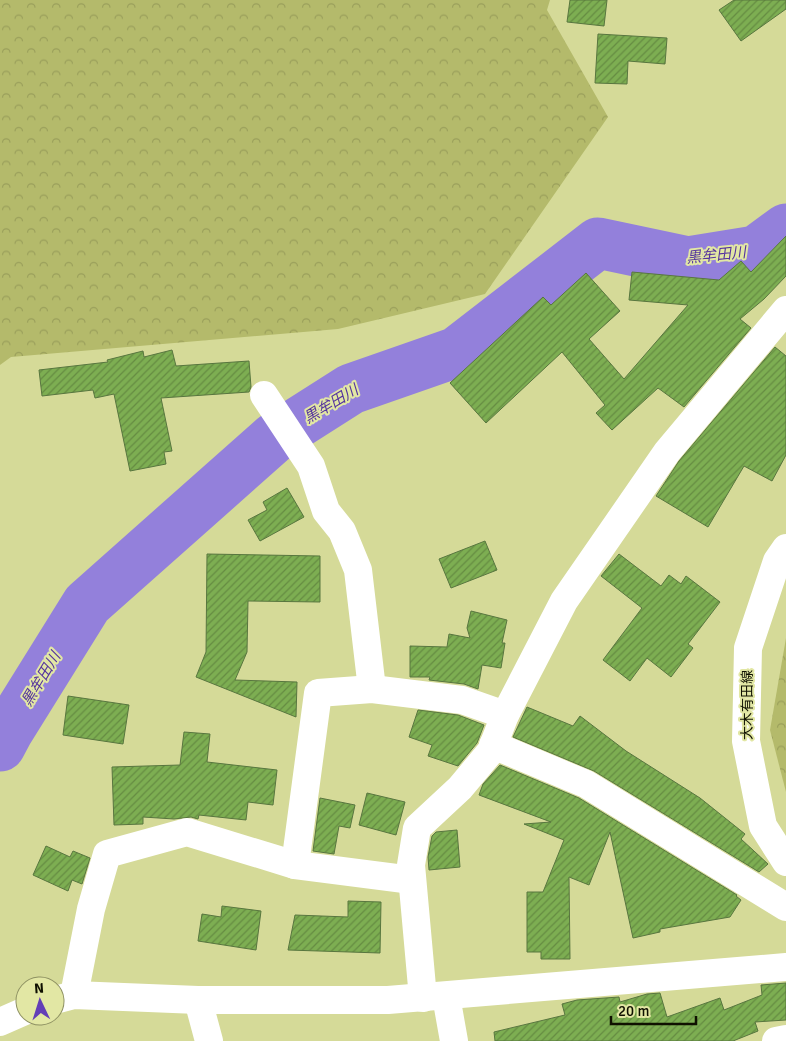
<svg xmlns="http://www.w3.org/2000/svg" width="786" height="1041" font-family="Signika,'Noto Sans JP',sans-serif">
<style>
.forest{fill:url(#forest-crowns)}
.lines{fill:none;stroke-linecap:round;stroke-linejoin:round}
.river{stroke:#9380db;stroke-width:51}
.building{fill:url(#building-hatch);stroke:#58763f}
.minor{stroke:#fff;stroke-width:28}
.tertiary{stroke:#fff;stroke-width:28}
.secondary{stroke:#fff;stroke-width:28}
.labels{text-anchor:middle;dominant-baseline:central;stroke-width:4;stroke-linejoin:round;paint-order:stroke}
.street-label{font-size:14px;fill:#0f1000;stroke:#e2e7a4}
.water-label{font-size:15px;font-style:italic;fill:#54339e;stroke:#e2e7a4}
</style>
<defs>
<pattern id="forest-crowns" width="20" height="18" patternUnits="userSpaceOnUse" patternTransform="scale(1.25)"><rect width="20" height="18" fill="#b4ba6b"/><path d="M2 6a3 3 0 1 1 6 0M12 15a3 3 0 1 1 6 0" fill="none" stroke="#9a9f5b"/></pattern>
<pattern id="building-hatch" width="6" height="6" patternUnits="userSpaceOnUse" patternTransform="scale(1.25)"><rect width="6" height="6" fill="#7dae52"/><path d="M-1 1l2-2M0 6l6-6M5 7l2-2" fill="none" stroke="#658c42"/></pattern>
</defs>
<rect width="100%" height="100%" fill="#d5da98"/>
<g class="forest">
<polygon points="0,0 550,0 547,10 608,117 485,294 338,329 11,357 0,365"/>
<polygon points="786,638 786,792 770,730"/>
</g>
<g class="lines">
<polyline class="river" points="0,746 8,731 87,604 274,438 351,389 457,352 598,243 688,262 756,251 786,229"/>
</g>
<g class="building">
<polygon points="570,0 607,0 604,26 567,22"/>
<polygon points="734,0 786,0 786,9 741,41 719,10"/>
<polygon points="598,34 667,38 665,64 628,61 627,84 595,83"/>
<polygon points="786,236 786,276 764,299 740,319 751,328 684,407 658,388 612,430 596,413 605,405 562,352 486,423 450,383 543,297 551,305 586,273 620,311 589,339 624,379 688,305 629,300 632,272 719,280 741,261 751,272"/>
<polygon points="775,347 786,356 786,455 772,481 744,466 708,527 656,496 679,461"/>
<polygon points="172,350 176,366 249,361 251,387 249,392 161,398 172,451 164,452 166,464 130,471 114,394 95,398 93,390 42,396 39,370 108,362 107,360 143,351 144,357"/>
<polygon points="287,488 304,517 260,541 248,520 267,510 263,502"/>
<polygon points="485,541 497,570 451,588 439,559"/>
<polygon points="207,554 320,556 320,602 248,601 247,652 235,680 297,682 296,717 196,677 206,652"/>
<polygon points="619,554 661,586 669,575 681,584 686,576 720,602 688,644 693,648 671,677 647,658 630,681 603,660 642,608 601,576"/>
<polygon points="471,611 507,620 502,643 505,643 501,668 482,665 478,689 464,684 429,680 430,677 410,677 410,646 447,647 449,634 470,638 467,628"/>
<polygon points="68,696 129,705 123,744 63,735"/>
<polygon points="527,707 573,726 580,716 626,751 700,798 745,834 741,839 768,864 759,872 594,771 513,737"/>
<polygon points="418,710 458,715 484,725 477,743 458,766 428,756 432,745 409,737"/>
<polygon points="184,732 210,734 207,762 277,770 273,805 248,802 246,820 199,815 198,819 191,817 174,819 143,817 143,824 114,825 112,767 180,765"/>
<polygon points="500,765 579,798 737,895 736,896 741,900 730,917 660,929 660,932 633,938 610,832 589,885 569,877 570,959 541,959 541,952 527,952 527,892 543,892 564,840 524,824 551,822 479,795 483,784"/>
<polygon points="367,793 405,802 396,835 359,825"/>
<polygon points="320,798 355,805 350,828 339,826 334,854 313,851"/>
<polygon points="457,830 460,867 429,870 428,857 432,836 436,832"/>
<polygon points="46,846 70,857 73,851 90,858 82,884 72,880 68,891 33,875"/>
<polygon points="348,901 381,902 380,953 288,950 295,915 348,917"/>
<polygon points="222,906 261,911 256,950 198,941 202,914 221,917"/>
<polygon points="786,983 786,1020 755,1022 758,1031 733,1041 495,1041 494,1032 565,1015 562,1004 577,1000 619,997 620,1002 647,994 660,993 667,1017 720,998 724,1010 762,995 761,985"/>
</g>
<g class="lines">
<g class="minor">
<polyline points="264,395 311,466 326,511 342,531 358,570 372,689"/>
<polyline points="493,745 586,784 786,907"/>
<polyline points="295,865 318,693 372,689 462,700 505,715"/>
<polyline points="74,995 91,909 107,854 187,832 295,865 412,880"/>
<polyline points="446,996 454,1041"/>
<polyline points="423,998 411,865 417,828 460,788 491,751 505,715 564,601 667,452 786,310"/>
<polyline points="198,1000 209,1041"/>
<polyline points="776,1041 786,1039"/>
</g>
<g class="tertiary">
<polyline points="55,1000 74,995 198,1000 388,1000 786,967"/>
<polyline points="0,1022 25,1011"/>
</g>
<polyline class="secondary" points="786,548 777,561 748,648 746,741 763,826 786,862"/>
</g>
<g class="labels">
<g class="street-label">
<text transform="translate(747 705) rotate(-90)">大木有田線</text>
</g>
<g class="water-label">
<text transform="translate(716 255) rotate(-6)">黒牟田川</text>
<text transform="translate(331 404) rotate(-31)">黒牟田川</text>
<text transform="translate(41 679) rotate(-59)">黒牟田川</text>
</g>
</g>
<g transform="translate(40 1001) rotate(356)"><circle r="24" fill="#e2e7a4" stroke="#8e9162"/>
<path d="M0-4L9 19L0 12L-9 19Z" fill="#633eb7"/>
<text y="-8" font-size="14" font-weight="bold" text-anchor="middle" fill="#0f1000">N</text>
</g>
<path d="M611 1016v8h85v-8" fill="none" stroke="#0f1000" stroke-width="2.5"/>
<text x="618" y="1016" font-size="15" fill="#0f1000" stroke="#e2e7a4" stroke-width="4" paint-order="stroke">20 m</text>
</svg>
